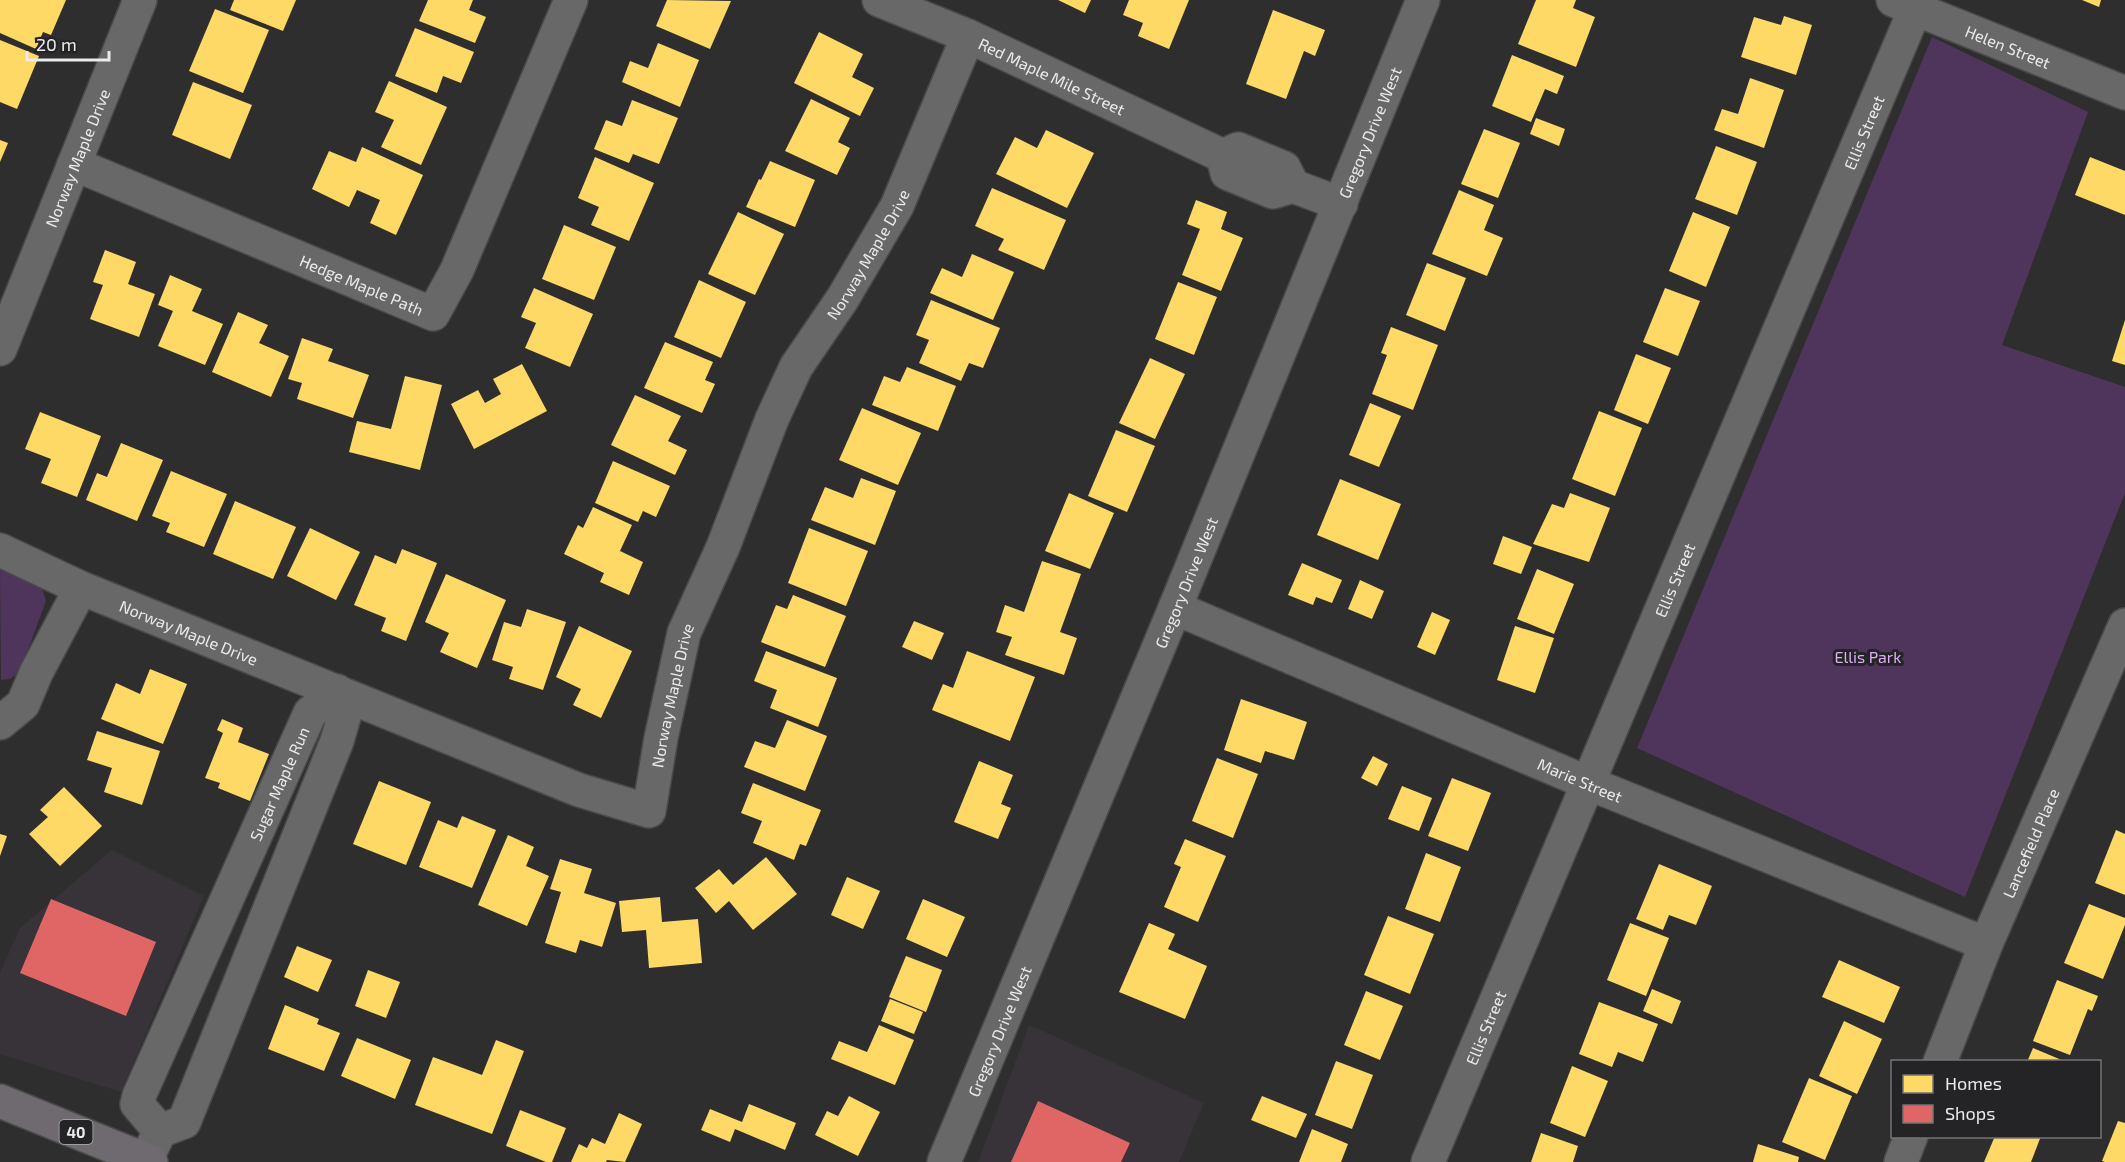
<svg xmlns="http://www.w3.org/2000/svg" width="2125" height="1162" font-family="'Exo 2',sans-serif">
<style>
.built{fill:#383339}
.green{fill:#4f355b}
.homes{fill:#ffd966}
.shops{fill:#e06666}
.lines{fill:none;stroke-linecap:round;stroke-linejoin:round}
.minor-casing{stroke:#49494a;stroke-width:36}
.tertiary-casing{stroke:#49494a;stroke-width:36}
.primary-casing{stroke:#49494a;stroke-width:36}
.minor{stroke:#696869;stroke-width:33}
.tertiary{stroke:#696869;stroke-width:33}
.primary{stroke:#6f6a6f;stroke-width:33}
.labels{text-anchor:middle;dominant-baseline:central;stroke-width:6;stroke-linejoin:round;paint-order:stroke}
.shield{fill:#242325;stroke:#afaeb0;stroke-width:1.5}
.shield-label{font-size:15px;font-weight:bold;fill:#ebeaec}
.street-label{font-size:16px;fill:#ebeaec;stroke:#242325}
.park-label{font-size:16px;fill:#dfacf9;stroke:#242325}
</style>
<rect width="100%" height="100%" fill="#2e2e2e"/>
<g class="built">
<polygon points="112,850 204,896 121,1092 0,1054 0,973 20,928"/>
<polygon points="1029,1025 1204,1103 1179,1162 978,1162"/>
</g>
<g class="green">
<polygon points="1932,37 2088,112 2002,345 2125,387 2125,493 1965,897 1637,748"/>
<polygon points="0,570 36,583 42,588 46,601 20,671 10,679 1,680"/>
</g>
<g class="homes">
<polygon points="0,0 66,0 51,35 43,32 36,49 0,33"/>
<polygon points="234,0 296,0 283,31 230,10"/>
<polygon points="428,0 473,0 469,10 486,17 475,43 419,21"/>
<polygon points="667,0 731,1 710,49 656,26"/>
<polygon points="1058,0 1091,0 1085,13"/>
<polygon points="1129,0 1189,0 1169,49 1138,36 1143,23 1123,15"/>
<polygon points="1536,0 1576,0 1573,8 1595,17 1576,67 1518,44"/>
<polygon points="2082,0 2101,0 2099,7"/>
<polygon points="215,9 269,30 243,93 189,71"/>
<polygon points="1273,10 1325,30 1315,56 1304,51 1286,99 1246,84"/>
<polygon points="1784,16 1812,25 1796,75 1741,57 1754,17 1781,25"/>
<polygon points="415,28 474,52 461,83 443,76 437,93 395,76"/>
<polygon points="819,32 863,54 852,77 874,88 860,116 794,83"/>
<polygon points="0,40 39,56 17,109 0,102"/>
<polygon points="658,43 699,60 680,107 622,82 630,61 648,68"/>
<polygon points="1512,55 1564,76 1557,94 1545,89 1531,122 1492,106"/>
<polygon points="1750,78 1784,90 1764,148 1714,130 1722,109 1738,114"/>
<polygon points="389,81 447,107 421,165 381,147 394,120 375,112"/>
<polygon points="193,82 252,105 230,159 172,135"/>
<polygon points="811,99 850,118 838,142 850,148 837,175 785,151"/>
<polygon points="632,100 678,118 659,164 633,154 629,163 594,149 606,120 622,126"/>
<polygon points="1536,118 1565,129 1559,146 1530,134"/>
<polygon points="1484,129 1520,143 1498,198 1461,184"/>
<polygon points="1046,130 1094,153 1067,208 996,174 1015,137 1037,148"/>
<polygon points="0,140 8,143 0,162"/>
<polygon points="1716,146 1757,162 1737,215 1695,199"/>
<polygon points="362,147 423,175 396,235 370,223 380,200 357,190 349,207 312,189 329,151 356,162"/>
<polygon points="595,157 654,183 629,241 591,225 599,207 578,198"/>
<polygon points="2090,157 2125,171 2125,215 2075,195"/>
<polygon points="770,161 815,180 795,227 746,207 759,179 761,180"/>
<polygon points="992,188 1066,220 1044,270 998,250 1004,239 975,226"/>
<polygon points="1459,190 1494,205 1484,230 1503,238 1487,276 1432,254"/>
<polygon points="1196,200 1227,212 1221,229 1243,238 1221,291 1182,275 1200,229 1187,224"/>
<polygon points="738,212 784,234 755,295 708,274"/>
<polygon points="1693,212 1730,227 1706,287 1669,271"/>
<polygon points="564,225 616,247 594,300 542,279"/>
<polygon points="105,250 136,262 128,284 155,294 139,337 90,319 103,285 93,282"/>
<polygon points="972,254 1014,272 993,320 930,293 942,268 962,277"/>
<polygon points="1427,263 1466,278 1445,331 1406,315"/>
<polygon points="170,275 202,289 192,311 223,324 205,365 158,346 173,311 158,305"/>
<polygon points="699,280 746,302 721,358 674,337"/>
<polygon points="1178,282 1217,297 1194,355 1155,339"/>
<polygon points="534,288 593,314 570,367 525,348 536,323 521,317"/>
<polygon points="1665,288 1700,301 1678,356 1643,342"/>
<polygon points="931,300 1000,328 983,368 969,363 961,381 919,363 929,340 916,335"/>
<polygon points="238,312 268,325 259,343 289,356 271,397 212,372"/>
<polygon points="2125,320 2125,365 2112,361"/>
<polygon points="1391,327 1438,345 1413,410 1372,394 1387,355 1381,353"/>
<polygon points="302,338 333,349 328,361 369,375 353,418 297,399 302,383 288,379"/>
<polygon points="665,342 713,362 705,380 715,384 702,413 644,388"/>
<polygon points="1636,354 1671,368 1648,424 1614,410"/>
<polygon points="1150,358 1185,374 1155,439 1119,423"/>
<polygon points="522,364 547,411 474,449 451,404 478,390 485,403 501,394 493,379"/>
<polygon points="907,367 956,386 938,431 872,405 884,376 900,382"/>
<polygon points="405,376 442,385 420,470 349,452 357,421 391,429"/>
<polygon points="635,395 681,416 668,441 687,450 675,475 611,445"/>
<polygon points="1370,403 1401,416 1379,467 1349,455"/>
<polygon points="862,408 921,433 898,485 839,460"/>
<polygon points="1599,411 1642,428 1615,496 1572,479"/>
<polygon points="40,412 101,436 77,497 41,483 51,459 25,449"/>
<polygon points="1116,430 1155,446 1127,512 1088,496"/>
<polygon points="121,443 163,460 137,521 86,500 97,473 107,477"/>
<polygon points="613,461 670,486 656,517 643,511 638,522 595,503"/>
<polygon points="171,471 227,494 204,547 166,532 170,523 152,516"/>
<polygon points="861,478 896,491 875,545 811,520 825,487 853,498"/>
<polygon points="1340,479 1401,504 1378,560 1317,535"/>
<polygon points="1069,493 1114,513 1090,569 1045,551"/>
<polygon points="1570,493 1610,508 1589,562 1533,544 1552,504 1564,508"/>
<polygon points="235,501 296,527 273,579 213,554"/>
<polygon points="593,507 632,525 620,551 643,562 629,595 600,582 604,573 564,554 578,525 583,528"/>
<polygon points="310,528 360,552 336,600 287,576"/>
<polygon points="809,528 868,551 846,606 788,583"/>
<polygon points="1503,536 1532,547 1521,574 1493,564"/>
<polygon points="402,549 437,563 406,641 381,631 386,618 354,605 375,555 396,564"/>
<polygon points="1042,561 1081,574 1060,632 1077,638 1064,675 1005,655 1012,637 996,632 1005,605 1024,612"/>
<polygon points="1302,563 1342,580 1332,603 1316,597 1313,605 1288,595"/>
<polygon points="1537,569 1574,584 1554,634 1517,619"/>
<polygon points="446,574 506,600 477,668 440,652 449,633 425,622"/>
<polygon points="1360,580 1384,591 1372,619 1348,609"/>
<polygon points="793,595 846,616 825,667 761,642 776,605 787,609"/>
<polygon points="527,609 566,622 543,690 509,679 513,667 492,660 504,622 521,627"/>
<polygon points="1432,612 1450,620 1435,655 1417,647"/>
<polygon points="914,621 944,633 932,660 902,647"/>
<polygon points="579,626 632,651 601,718 573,705 581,689 556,677"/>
<polygon points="1515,626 1554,638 1535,693 1497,680"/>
<polygon points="766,651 837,678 818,727 770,708 777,690 754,681"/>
<polygon points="967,651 1035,677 1010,741 932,710 943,684 953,688"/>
<polygon points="150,669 187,684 163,744 101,719 116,683 140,694"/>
<polygon points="1241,699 1307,722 1294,760 1265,751 1261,763 1224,750"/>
<polygon points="222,719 243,728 238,742 269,754 250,801 218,788 220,783 205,778 223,733 217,730"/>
<polygon points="787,720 827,736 805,791 744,767 755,741 775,748"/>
<polygon points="97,731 160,751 142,805 104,792 112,768 87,760"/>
<polygon points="1373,756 1388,764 1377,786 1361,778"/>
<polygon points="1217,758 1258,774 1233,838 1192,821"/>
<polygon points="979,761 1013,775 1001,804 1011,808 998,839 954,822"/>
<polygon points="1452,778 1491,793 1468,851 1428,836"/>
<polygon points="379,781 431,802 406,865 353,844"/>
<polygon points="753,783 821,810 806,846 800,844 794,860 753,843 762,821 741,813"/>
<polygon points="1402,786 1432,798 1419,831 1388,819"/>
<polygon points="64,787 102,826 60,866 29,834 48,817 40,810"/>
<polygon points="462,816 496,830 472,888 419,867 438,820 457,828"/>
<polygon points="2116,830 2125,834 2125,895 2095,883"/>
<polygon points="0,834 7,836 0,856"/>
<polygon points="508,835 534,847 526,866 549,876 527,926 478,905"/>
<polygon points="1185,839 1226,856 1198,922 1164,907 1181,867 1174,864"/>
<polygon points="1426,853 1461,867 1440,922 1405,909"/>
<polygon points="766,857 797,894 753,930 729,901 716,913 695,888 719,869 733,885"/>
<polygon points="560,859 592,869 584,893 616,903 602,947 580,940 576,953 545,943 561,892 550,889"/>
<polygon points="1659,864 1712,886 1696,925 1669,915 1663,930 1636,919"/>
<polygon points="847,877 880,891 863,929 831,915"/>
<polygon points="660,897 662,922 698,919 702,963 649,968 646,930 622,932 619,901"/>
<polygon points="923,899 965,917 947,957 906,939"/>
<polygon points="2089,904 2125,918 2125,925 2103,979 2064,963"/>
<polygon points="1388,916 1434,934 1410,994 1364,975"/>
<polygon points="1149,923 1175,934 1168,949 1207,966 1185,1019 1119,992"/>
<polygon points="1630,923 1669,938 1646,996 1607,980"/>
<polygon points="297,946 332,960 318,992 284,977"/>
<polygon points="906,956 942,970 926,1012 889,997"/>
<polygon points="1839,960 1900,987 1884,1023 1822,997"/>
<polygon points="368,970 400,982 386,1018 355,1006"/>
<polygon points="2057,980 2098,996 2092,1011 2088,1009 2070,1055 2033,1041"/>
<polygon points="1652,989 1681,1001 1672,1024 1643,1011"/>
<polygon points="1366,991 1403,1006 1380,1060 1344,1045"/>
<polygon points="890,999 923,1012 914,1034 881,1021"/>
<polygon points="1599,1002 1658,1024 1643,1062 1618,1052 1612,1067 1579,1054"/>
<polygon points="285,1005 319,1019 317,1024 340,1033 324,1071 268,1049"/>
<polygon points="1844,1021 1882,1039 1857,1094 1819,1076"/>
<polygon points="879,1025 914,1040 895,1085 831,1059 839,1041 867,1052"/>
<polygon points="357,1038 411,1060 395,1099 341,1076"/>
<polygon points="496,1040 524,1051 492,1134 415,1105 433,1057 482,1075"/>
<polygon points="2033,1048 2064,1061 2064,1062 2027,1062"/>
<polygon points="1336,1061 1373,1075 1352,1129 1315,1115"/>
<polygon points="1572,1066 1608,1081 1585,1137 1550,1123"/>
<polygon points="1809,1078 1852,1096 1825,1160 1782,1142"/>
<polygon points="849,1096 880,1112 858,1156 815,1135 827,1111 838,1116"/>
<polygon points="1262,1096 1307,1114 1296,1138 1251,1120"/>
<polygon points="749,1104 796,1123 785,1150 735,1129 730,1142 701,1130 710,1109 742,1122"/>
<polygon points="520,1110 566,1128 552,1162 546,1162 506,1146"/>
<polygon points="619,1113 642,1124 625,1162 607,1160 606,1162 571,1162 579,1144 587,1148 592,1138 605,1144"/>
<polygon points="2118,1121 2125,1123 2125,1162 2105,1162 2102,1161"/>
<polygon points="1312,1129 1348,1144 1341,1162 1299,1162"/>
<polygon points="1541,1133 1578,1146 1573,1162 1531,1162"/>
<polygon points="1995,1136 2041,1136 2031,1162 1984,1162"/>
<polygon points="1758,1144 1799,1157 1798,1162 1753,1162"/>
</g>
<g class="shops">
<polygon points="51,899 156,942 126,1016 20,973"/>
<polygon points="1038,1101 1130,1143 1121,1162 1011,1162"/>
</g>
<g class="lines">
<g class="minor-casing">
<g id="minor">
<path id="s1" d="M879,0L968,36L1223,156"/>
<path id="s2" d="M1893,0L2125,93"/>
<polyline points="1223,156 1227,173 1273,192 1293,186 1341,204"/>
<polyline points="1223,156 1238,149 1284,168 1293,186"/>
<path id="s3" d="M74,164L433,314L457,270L571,0"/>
<path id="s4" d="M0,349L140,0"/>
<path id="s5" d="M0,550L81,588L579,790L649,811L661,738L684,633L723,547L772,419L796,367L843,298L897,206L968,36"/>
<path id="s6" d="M1175,608L1588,783L1986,944"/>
<polyline points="0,723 23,704 36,673 81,588"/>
<path id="s7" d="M1940,1062L1986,944L2125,625"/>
<path id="s8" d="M160,1131L137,1104L139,1096L310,713L337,691"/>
<polyline points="146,1160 160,1131 184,1122 337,741 344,717 337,691"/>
<path id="s9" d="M1428,1162L1919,0"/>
<polyline points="1901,1162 1911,1136"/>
</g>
</g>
<g class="tertiary-casing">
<g id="tertiary">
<path id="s10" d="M944,1162L1175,608L1423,0"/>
</g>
</g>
<g class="primary-casing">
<polyline id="primary" points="0,1101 151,1162"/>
</g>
<use href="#minor" class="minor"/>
<use href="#tertiary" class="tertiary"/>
<use href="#primary" class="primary"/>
</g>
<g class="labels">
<rect class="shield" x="59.5" y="1120" width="33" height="24" rx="4.5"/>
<g class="shield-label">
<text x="76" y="1132">40</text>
</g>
<g class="street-label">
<text stroke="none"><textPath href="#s2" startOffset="124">Helen Street</textPath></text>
<text stroke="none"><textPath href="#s1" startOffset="189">Red Maple Mile Street</textPath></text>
<text stroke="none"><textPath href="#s10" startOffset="1114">Gregory Drive West</textPath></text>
<text stroke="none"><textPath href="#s9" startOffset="1118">Ellis Street</textPath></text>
<text stroke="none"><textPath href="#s4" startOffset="206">Norway Maple Drive</textPath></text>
<text stroke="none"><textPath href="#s5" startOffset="1304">Norway Maple Drive</textPath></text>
<text stroke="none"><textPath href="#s3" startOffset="312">Hedge Maple Path</textPath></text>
<text stroke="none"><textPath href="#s9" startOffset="632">Ellis Street</textPath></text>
<text stroke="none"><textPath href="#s10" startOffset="628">Gregory Drive West</textPath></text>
<text stroke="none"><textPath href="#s5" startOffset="206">Norway Maple Drive</textPath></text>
<text stroke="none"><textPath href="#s5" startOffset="818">Norway Maple Drive</textPath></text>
<text stroke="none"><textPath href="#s6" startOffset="440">Marie Street</textPath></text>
<text stroke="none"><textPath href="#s8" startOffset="386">Sugar Maple Run</textPath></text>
<text stroke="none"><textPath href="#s7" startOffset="237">Lancefield Place</textPath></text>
<text stroke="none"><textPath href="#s9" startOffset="146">Ellis Street</textPath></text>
<text stroke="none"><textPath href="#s10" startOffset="142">Gregory Drive West</textPath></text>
</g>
<g class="park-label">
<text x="1868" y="656">Ellis Park</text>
</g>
</g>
<rect x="1891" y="1060" width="210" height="78" fill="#242325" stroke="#747375" stroke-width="1.5"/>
<rect x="1903" y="1075" width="30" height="18" fill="#ffd966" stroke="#747375" stroke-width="1.5"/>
<text x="1945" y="1090" font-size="18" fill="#ebeaec">Homes</text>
<rect x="1903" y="1105" width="30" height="18" fill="#e06666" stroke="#747375" stroke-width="1.5"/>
<text x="1945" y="1120" font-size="18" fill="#ebeaec">Shops</text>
<path d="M27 51v9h82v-9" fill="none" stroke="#ebeaec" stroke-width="3"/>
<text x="36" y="51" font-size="18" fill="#ebeaec" stroke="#242325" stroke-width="4.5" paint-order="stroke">20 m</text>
</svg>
